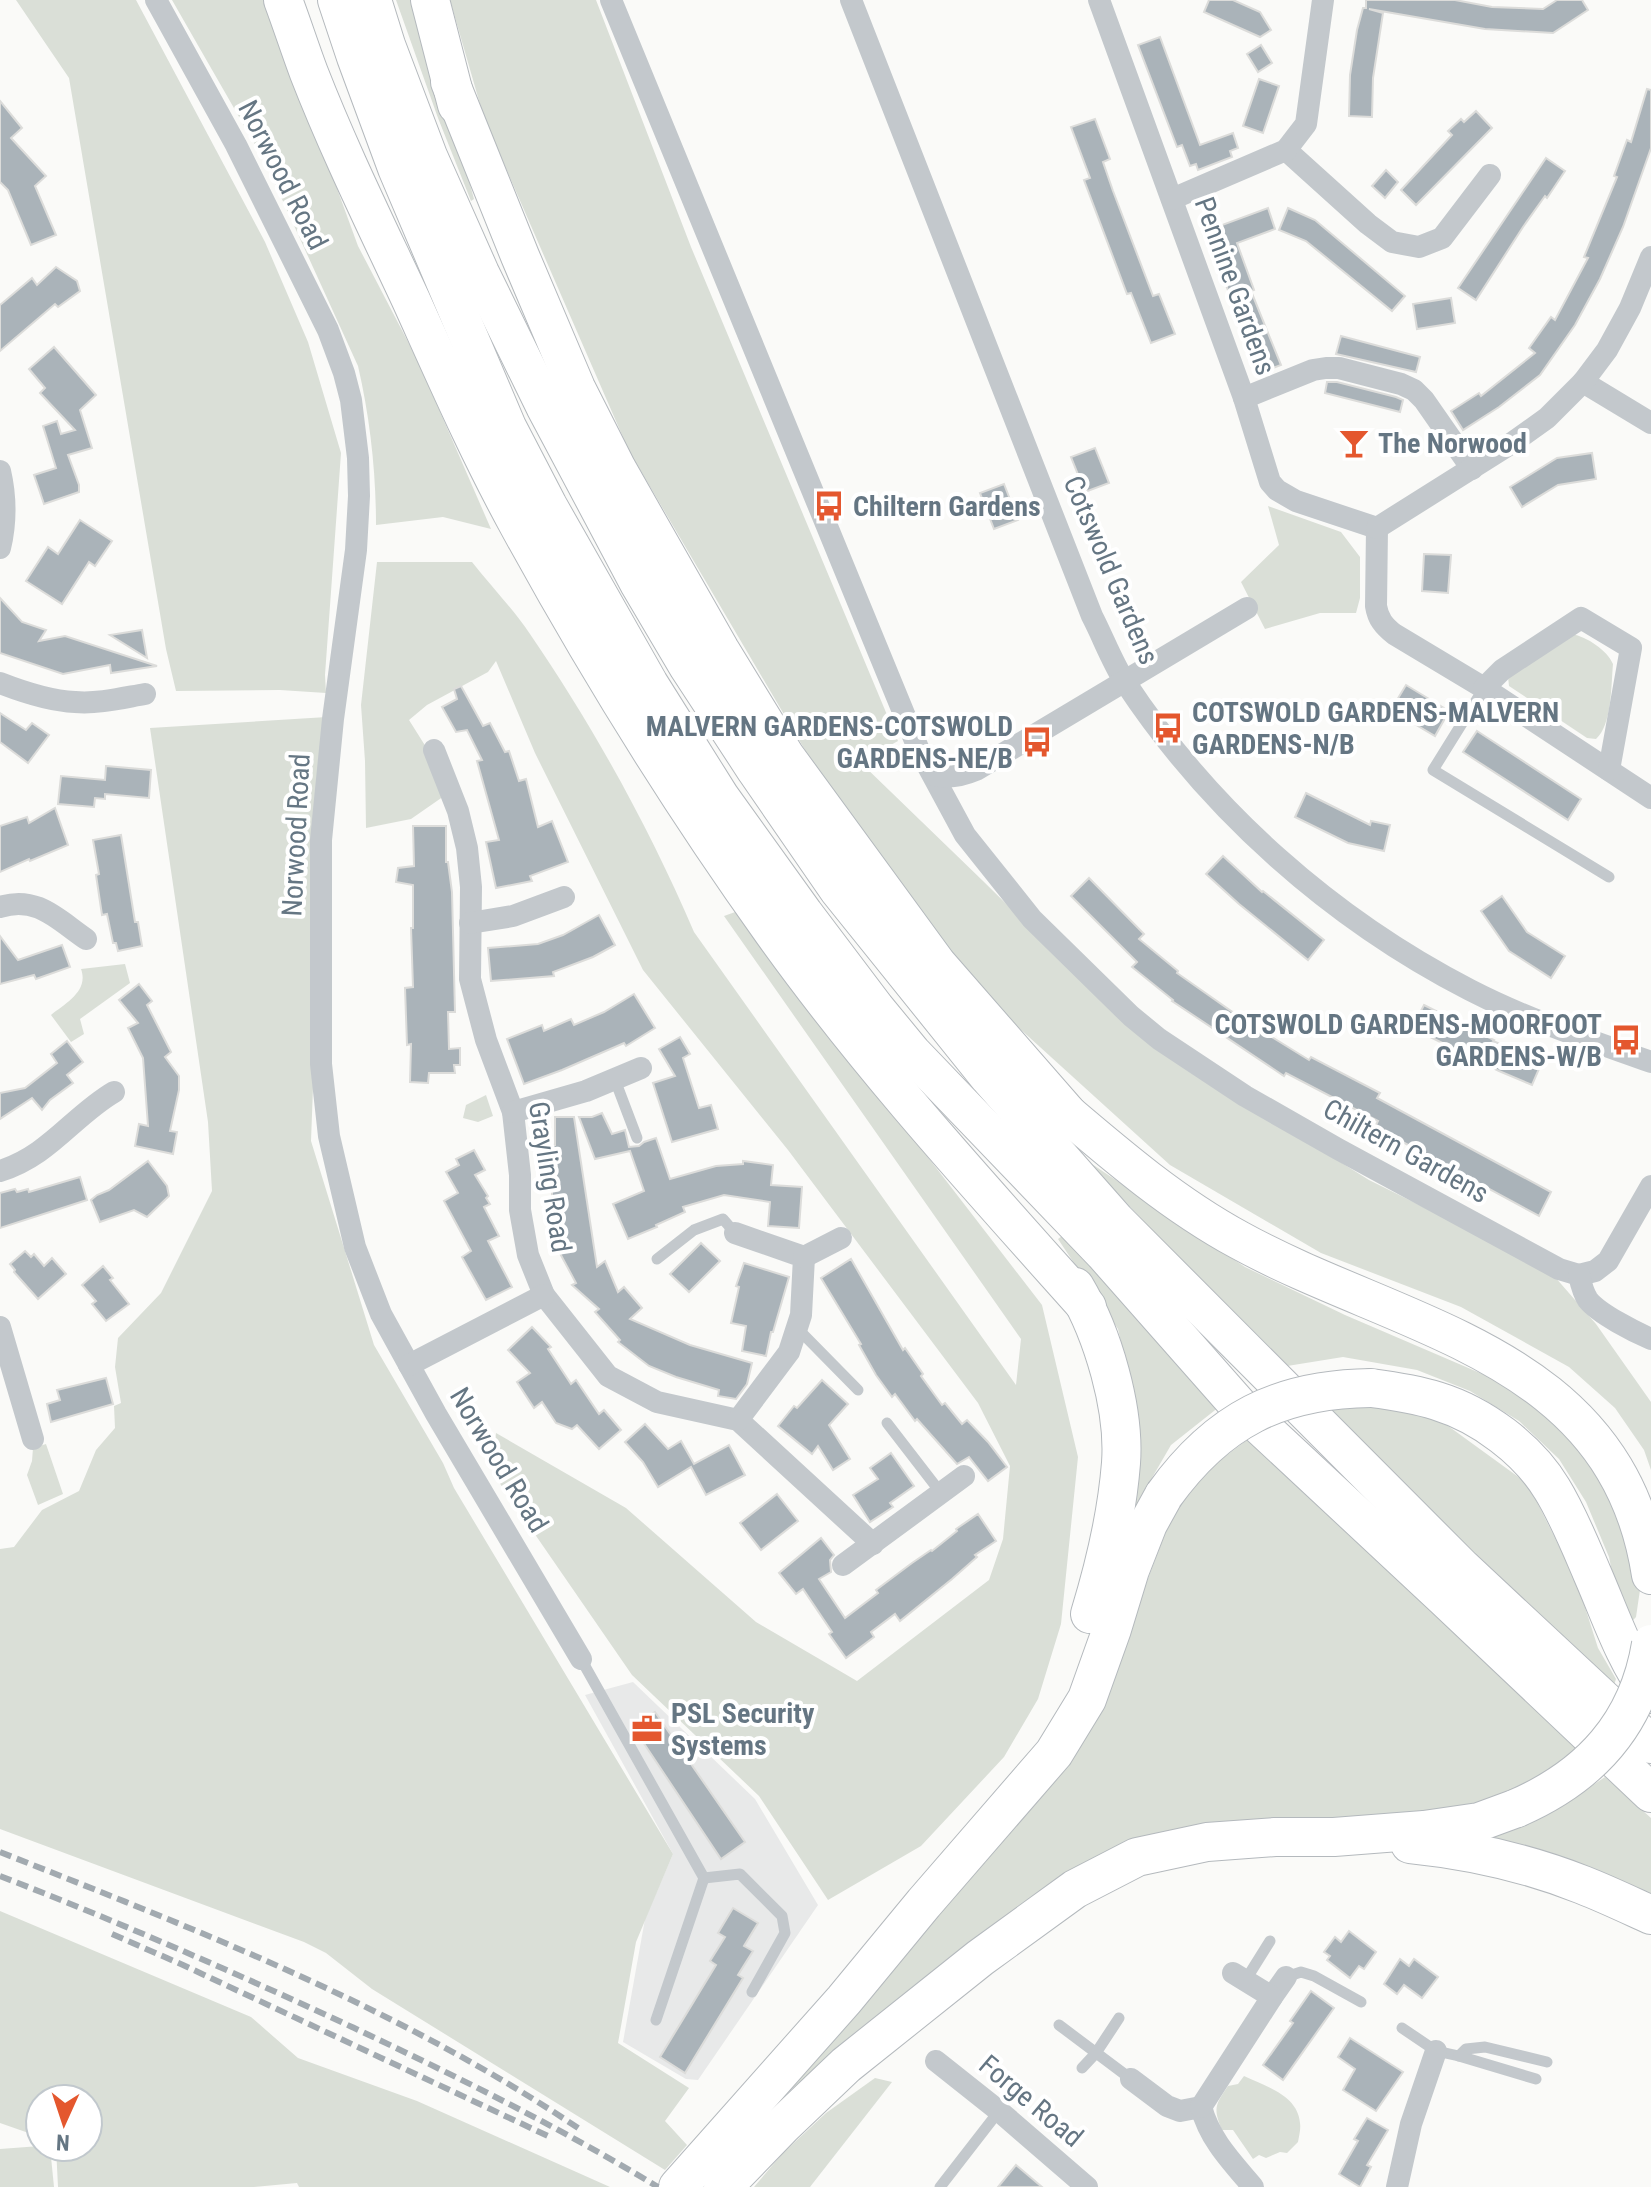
<svg xmlns="http://www.w3.org/2000/svg" width="1651" height="2187" font-family="'Roboto Condensed',sans-serif">
<style>
.built{fill:#e8e9e9}
.green{fill:#dadfd7}
.building{fill:#aab3b9;stroke:#dcdcda;stroke-width:2}
.lines{fill:none;stroke-linecap:round;stroke-linejoin:round}
.trunk-casing{stroke:#b4b9bd;stroke-width:40}
.service{stroke:#c3c8cc;stroke-width:11}
.minor{stroke:#c3c8cc;stroke-width:22}
.trunk{stroke:#fff;stroke-width:38}
.rail{stroke:#a2aab0;stroke-width:6;stroke-dasharray:12 6;stroke-linecap:butt}
.trunk-bridge-casing{stroke:#b4b9bd;stroke-width:40;stroke-linecap:butt}
.trunk-bridge{stroke:#fff;stroke-width:38}
.labels{text-anchor:middle;dominant-baseline:central;stroke-width:8;stroke-linejoin:round;paint-order:stroke}
.street-label{font-size:28px;fill:#657683;stroke:#fff}
.poi-label{font-size:28px;font-weight:bold;fill:#657683;stroke:#fff;text-anchor:start}
</style>
<rect width="100%" height="100%" fill="#fafaf8"/>
<polygon class="built" points="633,1682 755,1799 818,1905 698,2080 686,2079 623,2042 645,1919 673,1854 585,1695"/>
<g class="green">
<polygon points="16,0 136,0 265,242 308,342 341,453 325,675 326,693 280,690 176,691 166,649 69,78"/>
<path d="M172,0H268L358,246L418,361L491,529L443,517L376,525C376,471 370,418 358,366L266,164Z"/>
<polygon points="396,0 423,0 441,79 474,199 471,201 438,118"/>
<polygon points="450,0 596,0 691,247 898,741 860,762 982,880 1143,1039 1369,1180 1548,1269 1596,1324 1651,1402 1651,1470 1644,1450 1615,1408 1569,1367 1461,1307 1321,1253 1170,1165 963,977 845,818 629,451 484,118"/>
<polygon points="1268,506 1341,532 1360,557 1360,598 1356,613 1320,613 1265,629 1241,582 1279,545"/>
<path d="M377,562H472C491,586 513,609 530,634C593,726 650,829 694,932L1016,1385L1021,1339L724,916L738,911L1042,1305L1078,1457L1061,1624L1038,1699L1004,1757L921,1846L828,1900L759,1796L632,1675L492,1472L496,1433L626,1508L756,1622L857,1681L989,1580L1003,1539L1010,1466L978,1403L788,1150L643,970L535,753L496,661L488,672L427,705L409,720L426,747L447,794L411,819L366,828L365,761L361,705Z"/>
<path d="M1572,634C1587,637 1607,650 1613,664C1611,686 1612,725 1596,739L1587,738L1509,686L1508,677Z"/>
<polygon points="327,717 311,1141 374,1345 443,1463 454,1488 673,1854 636,1942 618,2043 689,2088 665,2121 687,2145 665,2170 372,1989 326,1953 304,1942 0,1829 0,1549 14,1547 42,1510 79,1491 96,1450 115,1428 114,1406 121,1403 115,1367 118,1338 161,1293 212,1191 208,1122 150,728"/>
<path d="M125,964L130,983L80,1019L84,1034L71,1042L51,1015C66,1003 89,991 81,969Z"/>
<polygon points="486,1095 493,1116 478,1122 463,1118 466,1105"/>
<polygon points="1086,1160 1245,1267 1345,1315 1501,1382 1553,1417 1593,1458 1632,1541 1641,1583 1636,1617 1624,1630 1609,1557 1586,1502 1559,1459 1519,1421 1470,1391 1417,1370 1343,1357 1281,1367"/>
<polygon points="1065,1234 1224,1403 1171,1445 1124,1526 1133,1395 1118,1329 1058,1239"/>
<polygon points="1323,1407 1422,1407 1528,1484 1577,1582 1598,1648 1616,1679 1612,1691"/>
<polygon points="1251,1437 1579,1747 1548,1771 1512,1791 1472,1806 1413,1820 1211,1826 982,1938 784,2095 1111,1676 1171,1518 1207,1470"/>
<polygon points="46,1444 63,1494 38,1505 27,1475 32,1461 33,1448"/>
<polygon points="1605,1777 1651,1818 1651,1898 1471,1837 1513,1827 1557,1809"/>
<polygon points="0,1911 251,2017 298,2058 417,2101 610,2187 299,2187 297,2183 254,2187 58,2187 56,2147 88,2147 88,2099 40,2099 40,2137 0,2123"/>
<path d="M1244,2076C1265,2086 1298,2095 1300,2123C1301,2129 1299,2136 1298,2142L1287,2153L1280,2152L1266,2158L1259,2155L1253,2159L1233,2130H1222C1213,2108 1215,2105 1228,2086L1238,2084Z"/>
<polygon points="875,2078 892,2082 810,2187 754,2187 782,2154 826,2113"/>
<polygon points="40,2146 50,2147 54,2187 0,2187 0,2149"/>
</g>
<g class="building">
<polygon points="1209,0 1233,0 1260,12 1271,30 1260,37 1204,12"/>
<polygon points="1366,0 1455,0 1492,7 1543,9 1557,0 1582,0 1588,10 1553,33 1485,29 1369,9 1383,13 1373,78 1372,117 1349,116 1350,75 1357,30 1363,8 1366,8"/>
<polygon points="1160,37 1200,145 1233,133 1238,148 1230,151 1232,157 1198,170 1196,164 1190,166 1182,145 1177,147 1138,45"/>
<polygon points="1261,45 1272,63 1258,72 1247,54"/>
<polygon points="1259,79 1279,86 1263,133 1243,126"/>
<polygon points="1647,89 1651,90 1651,148 1623,227 1600,279 1575,325 1540,375 1499,407 1463,430 1451,411 1479,393 1481,396 1535,353 1529,348 1551,317 1555,320 1588,258 1584,257 1617,177 1614,176 1627,140 1631,142"/>
<polygon points="0,101 22,128 11,138 46,176 35,186 56,235 31,245 8,190 0,182"/>
<polygon points="1476,111 1492,128 1416,205 1401,190 1452,135 1448,131 1461,119 1464,122"/>
<polygon points="1095,119 1110,159 1103,162 1113,191 1153,296 1159,294 1175,334 1151,343 1131,293 1127,294 1084,180 1090,178 1071,127"/>
<polygon points="1546,158 1565,171 1547,198 1545,196 1523,227 1476,300 1458,288"/>
<polygon points="1386,170 1398,182 1385,198 1372,186"/>
<polygon points="1268,208 1275,229 1237,243 1254,290 1251,291 1281,365 1260,373 1226,285 1229,284 1219,258 1225,255 1217,234 1224,231 1222,225"/>
<polygon points="1288,208 1315,220 1405,296 1392,311 1306,241 1279,230"/>
<polygon points="56,267 77,281 80,291 58,307 55,304 0,351 0,305 32,278 37,285"/>
<polygon points="1451,298 1455,323 1417,329 1413,304"/>
<polygon points="1341,336 1420,357 1416,372 1336,354"/>
<polygon points="54,347 96,395 80,410 92,448 68,455 79,485 79,492 44,504 34,475 56,468 43,426 57,421 61,434 75,430 40,393 45,388 29,369"/>
<polygon points="1327,382 1337,382 1396,397 1403,400 1400,412 1325,393"/>
<polygon points="1095,448 1109,483 1085,492 1071,457"/>
<polygon points="1592,453 1596,479 1558,485 1522,507 1510,487 1557,458"/>
<polygon points="1004,484 1018,520 994,529 980,493"/>
<polygon points="80,520 112,541 95,566 89,562 62,604 26,581 48,547 58,554"/>
<polygon points="1424,554 1451,555 1448,593 1422,591"/>
<polygon points="0,598 22,622 46,630 39,641 65,636 157,666 111,673 110,665 63,674 0,653"/>
<polygon points="142,630 147,658 110,635"/>
<polygon points="1406,685 1449,711 1435,736 1391,710"/>
<polygon points="461,686 483,726 490,723 505,752 509,751 519,781 526,779 538,827 552,821 568,862 530,876 532,881 496,888 486,842 499,840 477,761 482,760 467,730 456,732 442,707 457,699 454,689"/>
<polygon points="0,713 26,730 32,723 49,735 28,763 0,742"/>
<polygon points="1477,731 1581,799 1568,820 1463,752"/>
<polygon points="106,766 151,770 149,798 105,794 105,799 95,798 94,807 58,804 61,776 105,780"/>
<polygon points="1306,793 1370,825 1371,821 1390,825 1384,851 1348,843 1295,817"/>
<polygon points="55,808 68,845 30,861 29,859 0,872 0,826 27,817 29,823"/>
<polygon points="413,826 446,826 446,862 448,862 452,892 455,1012 448,1012 449,1049 460,1048 460,1065 454,1065 455,1073 429,1073 428,1083 410,1082 411,1044 407,1045 405,988 413,987 411,928 413,928 413,885 396,882 398,868 414,866"/>
<polygon points="121,835 135,922 138,922 142,946 118,951 116,943 113,943 107,914 102,915 96,875 99,874 93,840"/>
<polygon points="1223,856 1262,892 1263,891 1324,940 1308,960 1239,904 1206,874"/>
<polygon points="1089,878 1144,934 1139,939 1178,971 1177,973 1261,1032 1262,1031 1309,1060 1311,1057 1380,1093 1377,1098 1551,1192 1539,1216 1375,1127 1378,1121 1286,1073 1284,1076 1172,1001 1173,1000 1132,967 1137,962 1071,896"/>
<polygon points="1502,896 1527,932 1565,956 1551,978 1509,951 1481,911"/>
<polygon points="599,915 615,945 593,957 553,972 554,976 491,981 488,948 538,944 563,935"/>
<polygon points="0,936 18,960 62,945 70,967 36,979 34,975 0,984"/>
<polygon points="139,984 152,1001 147,1005 171,1052 165,1057 179,1076 179,1090 170,1131 177,1132 173,1154 135,1146 139,1124 148,1126 143,1058 128,1028 138,1023 119,1000"/>
<polygon points="634,994 655,1028 626,1046 624,1043 562,1070 524,1084 507,1039 542,1025 544,1031 571,1019 574,1025 604,1012"/>
<polygon points="1424,1005 1494,1040 1493,1041 1542,1062 1532,1085 1499,1071 1412,1028"/>
<polygon points="680,1037 690,1054 683,1058 699,1108 711,1105 718,1129 672,1142 653,1083 675,1076 659,1049"/>
<polygon points="67,1041 83,1062 67,1075 73,1083 50,1100 42,1110 32,1098 0,1119 0,1093 25,1088 57,1063 51,1054"/>
<polygon points="602,1113 612,1134 625,1130 629,1147 639,1146 644,1142 656,1138 670,1179 716,1166 743,1164 743,1161 773,1165 771,1185 802,1187 799,1228 768,1226 770,1202 724,1195 683,1207 685,1212 656,1225 657,1227 628,1239 613,1204 644,1191 630,1151 595,1159 579,1117 592,1117"/>
<polygon points="555,1117 574,1117 597,1267 605,1261 618,1292 624,1287 642,1308 630,1319 690,1345 752,1363 747,1384 736,1399 718,1396 719,1390 676,1377 649,1366 618,1342 620,1340 595,1312 599,1309 572,1285 576,1283 556,1246 552,1216 552,1145 555,1145"/>
<polygon points="474,1150 485,1170 475,1175 488,1196 486,1198 490,1204 484,1207 499,1236 488,1241 512,1287 486,1300 462,1257 471,1251 444,1201 458,1193 446,1172 459,1165 456,1159"/>
<polygon points="148,1161 167,1186 169,1196 147,1217 134,1210 100,1222 91,1200 97,1195 109,1190"/>
<polygon points="80,1177 87,1200 0,1228 0,1193 15,1189 17,1192 28,1189 29,1192"/>
<polygon points="701,1243 720,1261 689,1292 670,1274"/>
<polygon points="25,1251 31,1257 34,1254 44,1266 52,1258 66,1274 38,1299 14,1272 15,1270 10,1264"/>
<polygon points="851,1259 903,1350 905,1348 923,1374 921,1376 942,1405 945,1403 962,1424 967,1420 988,1442 1007,1467 988,1481 969,1457 957,1464 917,1419 915,1421 895,1394 892,1397 876,1375 859,1345 861,1344 821,1278"/>
<polygon points="744,1263 789,1277 773,1332 771,1332 766,1356 742,1351 746,1326 731,1323 739,1287 736,1286"/>
<polygon points="103,1266 113,1278 110,1280 129,1304 106,1321 92,1304 96,1301 82,1285"/>
<polygon points="532,1327 551,1347 548,1349 571,1384 576,1380 599,1414 604,1410 621,1430 599,1449 577,1425 572,1429 556,1423 542,1402 534,1408 517,1382 530,1373 508,1350"/>
<polygon points="106,1378 113,1404 51,1422 47,1404 60,1400 57,1390"/>
<polygon points="822,1380 848,1404 829,1425 850,1459 833,1470 818,1446 812,1454 778,1426 794,1406 797,1408"/>
<polygon points="645,1424 668,1449 681,1441 694,1464 729,1445 745,1475 706,1495 691,1467 658,1487 643,1462 625,1442"/>
<polygon points="891,1453 914,1486 890,1503 893,1507 870,1522 853,1495 878,1479 870,1468"/>
<polygon points="777,1494 798,1521 761,1550 740,1523"/>
<polygon points="978,1514 996,1541 975,1555 977,1557 952,1579 900,1621 895,1614 871,1632 874,1637 846,1658 829,1634 832,1632 803,1589 796,1594 779,1573 821,1538 834,1555 830,1560 831,1572 819,1579 845,1618 878,1593 876,1590 912,1563 931,1550 932,1551 957,1531 956,1529"/>
<polygon points="655,1712 745,1842 721,1859 633,1727"/>
<polygon points="733,1908 758,1923 744,1946 753,1951 738,1975 743,1978 685,2073 660,2057 716,1965 710,1961 725,1937 718,1933"/>
<polygon points="1349,1931 1376,1952 1364,1969 1359,1966 1350,1978 1327,1960 1330,1956 1324,1952 1335,1937 1341,1942"/>
<polygon points="1400,1959 1409,1966 1414,1959 1438,1977 1422,1998 1404,1985 1397,1994 1384,1984"/>
<polygon points="1311,1991 1334,2008 1283,2080 1263,2065 1293,2023 1290,2021"/>
<polygon points="1350,2038 1403,2072 1376,2111 1343,2090 1355,2069 1338,2057"/>
<polygon points="1367,2118 1388,2130 1367,2165 1371,2167 1360,2187 1339,2174 1358,2141 1354,2139"/>
<polygon points="1016,2165 1042,2187 998,2187"/>
</g>
<g class="lines">
<g class="trunk-casing">
<g id="trunk">
<path d="M283,0C292,24 300,49 309,73C339,150 376,225 411,300C445,375 478,451 518,524C595,665 680,802 773,932C868,1065 979,1186 1087,1307"/>
<polyline points="337,0 356,57 397,168 507,427 548,506 649,684 720,797 804,914 875,1008 912,1053 1104,1253 1239,1406 1444,1597 1651,1793"/>
<polyline points="372,0 386,45 428,156 480,273 545,406 639,583 688,666 756,770 838,889 989,1077 1116,1221 1462,1568 1651,1744"/>
<polyline points="430,0 457,105"/>
<polyline points="450,82 520,256 576,388 617,469 720,650 785,756 937,964 1068,1114"/>
<path d="M1049,1098C1109,1149 1169,1202 1239,1240C1402,1330 1617,1352 1651,1575"/>
<path d="M1075,1287C1103,1334 1125,1409 1121,1463C1117,1514 1105,1565 1090,1614"/>
<path d="M1371,1388C1394,1391 1415,1394 1437,1401C1482,1415 1528,1449 1552,1489C1568,1515 1580,1545 1592,1573C1610,1614 1624,1658 1651,1694"/>
<path d="M1410,1844C1469,1850 1528,1863 1583,1885C1606,1894 1629,1905 1651,1915"/>
<polyline points="678,2187 844,2000 924,1903 1054,1753 1087,1699 1112,1629 1130,1570 1148,1524 1164,1495"/>
<polyline points="723,2187 782,2126 846,2065 980,1958 1075,1889 1137,1857 1207,1842 1275,1837 1334,1837 1424,1830 1479,1822 1517,1808"/>
</g>
</g>
<g class="service">
<polyline points="1484,688 1433,770 1609,877"/>
<polyline points="615,1080 637,1138"/>
<polyline points="657,1259 694,1230 723,1219 735,1233"/>
<polyline points="797,1328 858,1390"/>
<polyline points="887,1423 941,1493"/>
<polyline points="581,1659 704,1878 656,2020"/>
<polyline points="704,1878 740,1874 782,1916 785,1933 752,1992"/>
<polyline points="1286,1977 1301,1972 1314,1976 1361,2002"/>
<polyline points="1245,1981 1270,1941"/>
<polyline points="1059,2025 1131,2079"/>
<polyline points="1402,2028 1436,2051 1459,2056 1536,2079"/>
<polyline points="1459,2056 1466,2049 1485,2047 1547,2062"/>
<polyline points="1082,2068 1096,2053 1119,2018"/>
<polyline points="940,2187 999,2111"/>
</g>
<g class="minor">
<polyline points="156,0 236,145 328,330 344,373 351,400 358,458 359,496 356,550 333,719 321,840 321,1064 329,1136 355,1247 381,1314 436,1414 581,1659"/>
<polyline points="611,0 918,748 965,835 1032,919 1131,1016 1159,1039 1245,1096 1338,1149 1559,1269 1579,1275"/>
<path d="M851,0L1092,616C1103,637 1112,662 1125,682C1210,811 1332,919 1470,990C1528,1020 1590,1040 1651,1062"/>
<polyline points="1099,0 1244,398 1270,482 1277,490 1296,501 1377,528"/>
<polyline points="1286,150 1368,224 1392,242 1419,247 1442,238 1490,175"/>
<polyline points="1172,199 1286,150 1306,124 1323,0"/>
<polyline points="1583,382 1651,423"/>
<polyline points="1244,398 1313,370 1326,368 1339,368 1401,384 1414,390 1424,400 1472,469"/>
<path d="M0,471C6,497 6,523 0,548"/>
<path d="M1377,528L1376,606C1378,619 1384,626 1394,634L1484,688L1651,798"/>
<polyline points="1377,528 1512,443 1547,418 1583,382 1607,350 1630,308 1651,257"/>
<path d="M0,683C23,692 50,701 75,702C98,704 122,698 145,694"/>
<polyline points="1484,688 1502,670 1581,618 1631,648 1609,770"/>
<polyline points="434,750 458,811 467,848 471,887 470,979 486,1040 513,1112 520,1175 520,1210 528,1255 544,1295 608,1376 657,1402 738,1420 873,1544"/>
<path d="M934,775C949,779 962,776 976,770L1247,608"/>
<path d="M0,907C37,895 58,920 86,939"/>
<polyline points="470,923 513,916 564,897"/>
<polyline points="513,1112 586,1091 641,1068"/>
<path d="M0,1171C49,1156 73,1116 114,1092"/>
<polyline points="735,1233 804,1257 801,1315 789,1352 738,1420"/>
<polyline points="804,1257 841,1238"/>
<polyline points="1579,1275 1595,1271 1608,1261 1651,1186"/>
<path d="M1579,1275C1581,1284 1583,1293 1588,1300C1599,1314 1635,1332 1651,1339"/>
<polyline points="0,1327 33,1439"/>
<polyline points="409,1365 544,1295"/>
<polyline points="843,1565 964,1476"/>
<polyline points="1272,1997 1286,1977"/>
<polyline points="936,2061 999,2111 1087,2187"/>
<path d="M1131,2079L1167,2106L1180,2111L1201,2107C1210,2140 1231,2161 1253,2187"/>
<polyline points="1201,2107 1272,1997 1233,1973"/>
<polyline points="1397,2187 1411,2124 1436,2051"/>
</g>
<use href="#trunk" class="trunk"/>
<g class="rail">
<path d="M0,1852C200,1931 402,2009 581,2130"/>
<path d="M0,1876C119,1922 236,1973 352,2027C456,2076 559,2127 658,2187"/>
<polyline points="112,1934 183,1965 550,2137"/>
</g>
<g class="trunk-bridge-casing">
<g id="trunk-bridge">
<path d="M1164,1495C1218,1420 1279,1389 1371,1388"/>
<path d="M1517,1808C1590,1776 1638,1724 1651,1644"/>
</g>
</g>
<use href="#trunk-bridge" class="trunk-bridge"/>
</g>
<defs>
<g id="bar-bare" transform="scale(2.4)"><path d="M-6-5H6L.8 .8V4.5H3.5V6h-7V4.5H-.8V.8Z" fill="#e4572e" stroke="#fff" stroke-width="2.5" paint-order="stroke"/></g>
<g id="bus-bare" transform="scale(2.4)"><path d="M-5-6H5V4H4V6H2V4H-2V6H-4V4H-5ZM-3.5-4V0h7V-4ZM-3.5 1.2v1.5H-2V1.2ZM2 1.2v1.5H3.5V1.2Z" fill="#e4572e" stroke="#fff" stroke-width="2.5" paint-order="stroke"/></g>
<g id="office-bare" transform="scale(2.4)"><path d="M-6-3h4V-5.5h4V-3h4V5H-6ZM-1-4.5V-3h2v-1.5ZM-6 0V1H6V0Z" fill="#e4572e" stroke="#fff" stroke-width="2.5" paint-order="stroke"/></g>
</defs>
<g fill-rule="evenodd">
<use href="#bar-bare" x="1354" y="443"/>
<use href="#bus-bare" x="829" y="506"/>
<use href="#bus-bare" x="1168" y="728"/>
<use href="#bus-bare" x="1037" y="742"/>
<use href="#bus-bare" x="1626" y="1040"/>
<use href="#office-bare" x="647" y="1729"/>
</g>
<g class="labels">
<g class="street-label">
<text transform="translate(283 175) rotate(63)">Norwood Road</text>
<text transform="translate(1235 286) rotate(70)">Pennine Gardens</text>
<text transform="translate(1111 570) rotate(67)">Cotswold Gardens</text>
<text transform="translate(296 835) rotate(-87)">Norwood Road</text>
<text transform="translate(1406 1151) rotate(29)">Chiltern Gardens</text>
<text transform="translate(550 1177) rotate(81)">Grayling Road</text>
<text transform="translate(499 1460) rotate(59)">Norwood Road</text>
<text transform="translate(1031 2101) rotate(40)">Forge Road</text>
</g>
<g class="poi-label">
<text x="1378" y="443">The Norwood</text>
<text x="853" y="506">Chiltern Gardens</text>
<text x="1192" y="712">COTSWOLD GARDENS-MALVERN<tspan x="1192" dy="32">GARDENS-N/B</tspan></text>
<text x="1013" y="726" text-anchor="end">MALVERN GARDENS-COTSWOLD<tspan x="1013" dy="32">GARDENS-NE/B</tspan></text>
<text x="1602" y="1024" text-anchor="end">COTSWOLD GARDENS-MOORFOOT<tspan x="1602" dy="32">GARDENS-W/B</tspan></text>
<text x="671" y="1713">PSL Security<tspan x="671" dy="32">Systems</tspan></text>
</g>
</g>
<g transform="translate(64 2123) rotate(183)"><circle r="38" fill="#ffffff" stroke="#c1c8cd" stroke-width="2"/>
<path d="M0-6L14 30L0 20L-14 30Z" fill="#e4572e"/>
<text y="-12" font-size="22" font-weight="bold" text-anchor="middle" fill="#657683">N</text>
</g>
</svg>
